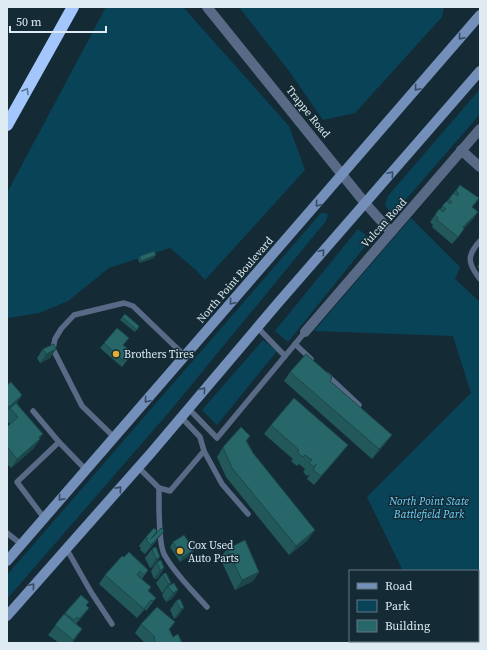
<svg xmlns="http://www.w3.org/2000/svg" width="487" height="650" font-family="'Source Serif 4',serif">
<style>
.green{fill:#094358}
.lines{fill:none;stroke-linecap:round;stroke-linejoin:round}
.service{stroke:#586a85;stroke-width:5.5}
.minor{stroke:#586a85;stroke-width:10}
.secondary{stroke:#738fba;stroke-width:10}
.motorway{stroke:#a3c6fc;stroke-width:12}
.wall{fill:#22585a}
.shaded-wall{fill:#1b474a}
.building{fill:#276669;stroke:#1b474a}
.oneway{stroke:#354e64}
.oneway2{stroke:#5c7898}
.poi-dot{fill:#e5ad35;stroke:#142b35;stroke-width:1.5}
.labels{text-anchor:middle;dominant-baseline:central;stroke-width:3;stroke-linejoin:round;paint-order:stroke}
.street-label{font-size:11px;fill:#deebf2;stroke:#142b35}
.poi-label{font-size:11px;fill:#deebf2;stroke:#142b35;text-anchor:start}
.park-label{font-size:11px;font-style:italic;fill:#70d1fc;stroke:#142b35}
</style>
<rect width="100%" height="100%" fill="#142b35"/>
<g class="green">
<polygon points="106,7 183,7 289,126 305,170 205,280 196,270 170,248 109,268 68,301 39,313 7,318 7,193"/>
<polygon points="239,7 444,7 442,17 355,113 323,120 289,71"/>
<polygon points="480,89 480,114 396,211 390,212 385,205 388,196"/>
<polygon points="321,213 326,213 328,215 326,221 170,411 7,599 7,575"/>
<polygon points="411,218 460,267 455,279 480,302 480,643 439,643 438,641 478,641 478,571 403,571 367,497 471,393 453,336 314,331"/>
<polygon points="358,229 371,239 288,342 275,331"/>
<polygon points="263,340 277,351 217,425 202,410"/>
</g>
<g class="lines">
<g class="service">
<path d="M480,241C466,256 468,264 480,279"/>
<polyline points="257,327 285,356"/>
<polyline points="295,344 311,359"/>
<polyline points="327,375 359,405"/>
<polyline points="188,408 217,438 305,332"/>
<polyline points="33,411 59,442"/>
<polyline points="114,437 82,406 53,349 55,339 61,329 74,315 124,303 133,306 185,356"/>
<polyline points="204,451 222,484 248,514"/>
<polyline points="138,467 159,488 170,491 204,451 200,437 181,417"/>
<path d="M159,488C159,503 158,541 164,554C174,573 193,591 207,607"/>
<polyline points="44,518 17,482 59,442 86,470"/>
<polyline points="7,533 21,544"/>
<polyline points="66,548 91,592 112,624"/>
<polyline points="478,584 480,584"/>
<polyline points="468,641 469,643"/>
</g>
<g class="minor">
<polyline points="207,7 365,203 391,232"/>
<polyline points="461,150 480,167"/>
<polyline points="305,332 480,129"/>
</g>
<g class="secondary">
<polyline points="7,561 480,15"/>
<polyline points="7,616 151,453 278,303 480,71"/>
</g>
<polyline class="motorway" points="7,125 73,7"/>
</g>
<g class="wall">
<polygon points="460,185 472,207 478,212 473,219 464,228 464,229 459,236 452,244 432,227 433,225 430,222 435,215 447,201"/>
<polygon points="140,256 154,258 140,263 138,259"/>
<polygon points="480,263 480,269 477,267"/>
<polygon points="125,314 139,326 135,332 120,320"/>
<polygon points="129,338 123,345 129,358 122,367 100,348 104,343"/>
<polygon points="43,349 56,349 50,358 40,363 37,358"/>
<polygon points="290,372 332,377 330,381 385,444 372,459 284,381"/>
<polygon points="7,385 22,395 17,403 40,439 33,449 11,468 7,464 7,427 10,424 7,421 7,413 8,411 7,412"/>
<polygon points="271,425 341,454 314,485 307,479 310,474 307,476 303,472 305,469 299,464 297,466 291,461 293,459 264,434"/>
<polygon points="247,441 253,453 308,540 289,555 226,477 217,457 223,447"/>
<polygon points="146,537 157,540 145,554 140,550 141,548 139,546"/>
<polygon points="173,542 194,550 191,555 180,562 170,547"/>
<polygon points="152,549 160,557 153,567 150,568 145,558"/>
<polygon points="227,549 259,572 253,581 235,590 220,558"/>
<polygon points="124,557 148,570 142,579 149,591 156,598 146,611 145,609 137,618 99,584 105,575"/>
<polygon points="157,562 164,568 158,578 154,579 151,571"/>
<polygon points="163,574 171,583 164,592 162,593 156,583"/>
<polygon points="168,586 178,590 172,599 166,602 162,595"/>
<polygon points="176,601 184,608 177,617 174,619 170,610"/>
<polygon points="89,608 82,617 76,624 82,629 72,643 59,643 48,635 65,613"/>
<polygon points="175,622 169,630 173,637 182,643 145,643 135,633 141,624"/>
</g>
<g class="shaded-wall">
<polygon points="478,212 473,219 458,235 463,227"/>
<polygon points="156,255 154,258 140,263 141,261"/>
<polygon points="56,349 50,358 40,363 46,354"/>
<polygon points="22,395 16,404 10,408 7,412 7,410 9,407"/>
<polygon points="43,434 33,449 11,468 17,459"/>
<polygon points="392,435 385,444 372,459 379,449"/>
<polygon points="348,445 341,454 314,485 321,476"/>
<polygon points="315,530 308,540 289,555 296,546"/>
<polygon points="164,531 157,540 145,554 151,545"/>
<polygon points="194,550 191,555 180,562 183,557"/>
<polygon points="160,557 153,567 150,568 156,559"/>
<polygon points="164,568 158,578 154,579 160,570"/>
<polygon points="259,572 253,581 235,590 242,580"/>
<polygon points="171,583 164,592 162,593 168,584"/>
<polygon points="178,590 172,599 166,602 173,593"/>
<polygon points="151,600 145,609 137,618"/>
<polygon points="89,608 82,617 73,628 79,619"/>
<polygon points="184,608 177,617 174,619 181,609"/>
<polygon points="82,629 76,638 72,643 71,643"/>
</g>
<g class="building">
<polygon points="460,185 479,198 472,207 478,212 463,227 464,229 458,237 437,220 438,218 435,215 439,209 443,212 446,209 442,206 447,201 450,204 452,202 449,199 454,193 457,196 459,194 456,191"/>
<polygon points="154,251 156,255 141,261 140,256"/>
<polygon points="125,314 139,326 137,330 122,317"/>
<polygon points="117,328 129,338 123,345 133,353 125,362 104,343"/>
<polygon points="54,344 56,349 46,354 43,349"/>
<polygon points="306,354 332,377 330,381 392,435 379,449 290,372"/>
<polygon points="11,382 22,395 9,407 7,404 7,385"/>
<polygon points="294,398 348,445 321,476 313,470 316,464 314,467 309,463 312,460 305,455 303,457 297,452 299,450 271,425"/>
<polygon points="16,403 43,434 39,437 40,439 17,459 8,448 7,449 7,427 18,417 10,408"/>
<polygon points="241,427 250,436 246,441 253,453 315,530 296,546 232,468 223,447"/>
<polygon points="154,528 157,531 151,539 161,528 164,531 151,545 146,540 148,539 146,537"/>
<polygon points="184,535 194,550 183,557 173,542"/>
<polygon points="245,540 259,572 242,580 227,549"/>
<polygon points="156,547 160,557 156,559 152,549"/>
<polygon points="129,552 148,570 144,575 140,571 137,575 151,587 148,591 156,598 153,601 151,600 144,609 105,575 122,556 124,557"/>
<polygon points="161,560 164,568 160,570 157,562"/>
<polygon points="166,573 171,583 168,584 163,574"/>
<polygon points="174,583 178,590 173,593 168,586"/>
<polygon points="81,595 89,602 86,605 89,608 79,619 77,617 74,620 65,613"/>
<polygon points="180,599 184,608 181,609 176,601"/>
<polygon points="157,607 175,622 169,629 173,637 178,634 182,643 156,643 154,638 155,637 141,624"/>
<polygon points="64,614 82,629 73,640 55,625"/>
</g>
<defs><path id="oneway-chevron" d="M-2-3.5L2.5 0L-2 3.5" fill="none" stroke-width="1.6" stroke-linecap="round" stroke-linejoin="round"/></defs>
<g class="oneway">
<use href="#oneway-chevron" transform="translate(461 37) rotate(131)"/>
<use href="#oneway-chevron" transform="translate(417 88) rotate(131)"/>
<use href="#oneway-chevron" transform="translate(391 174) rotate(-49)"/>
<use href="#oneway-chevron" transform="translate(318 204) rotate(131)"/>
<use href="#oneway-chevron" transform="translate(322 252) rotate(-49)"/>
<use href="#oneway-chevron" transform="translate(232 302) rotate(131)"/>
<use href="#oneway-chevron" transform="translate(203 390) rotate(-49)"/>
<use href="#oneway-chevron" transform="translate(147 400) rotate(131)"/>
<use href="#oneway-chevron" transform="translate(119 489) rotate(-48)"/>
<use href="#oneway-chevron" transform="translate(61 498) rotate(131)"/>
<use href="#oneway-chevron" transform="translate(32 586) rotate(-49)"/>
</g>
<use class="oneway2" href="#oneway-chevron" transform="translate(26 91) rotate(-61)"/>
<g class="poi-dot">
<circle cx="116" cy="354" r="4"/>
<circle cx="180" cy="551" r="4"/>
</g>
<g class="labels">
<g class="street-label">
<text transform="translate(308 112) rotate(51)">Trappe Road</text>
<text transform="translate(384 223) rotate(-48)">Vulcan Road</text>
<text transform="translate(235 280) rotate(-49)">North Point Boulevard</text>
</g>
<g class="poi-label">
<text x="124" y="354">Brothers Tires</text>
<text x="188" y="545">Cox Used<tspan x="188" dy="13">Auto Parts</tspan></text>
</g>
<g class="park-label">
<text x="429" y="501">North Point State<tspan x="429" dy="13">Battlefield Park</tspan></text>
</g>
</g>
<rect width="487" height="650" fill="none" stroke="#deebf2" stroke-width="16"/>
<rect x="349" y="570" width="130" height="72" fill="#142b35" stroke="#657881"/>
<rect x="357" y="583" width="20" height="6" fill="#738fba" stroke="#657881"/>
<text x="385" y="590" font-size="12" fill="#deebf2">Road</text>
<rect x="357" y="600" width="20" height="12" fill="#094358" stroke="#657881"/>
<text x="385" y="610" font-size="12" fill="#deebf2">Park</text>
<rect x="357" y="620" width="20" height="12" fill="#276669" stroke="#657881"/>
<text x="385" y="630" font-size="12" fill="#deebf2">Building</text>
<path d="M10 26v6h96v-6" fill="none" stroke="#deebf2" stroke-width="2"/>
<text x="16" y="26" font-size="12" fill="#deebf2" stroke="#142b35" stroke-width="3" paint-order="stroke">50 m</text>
</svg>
